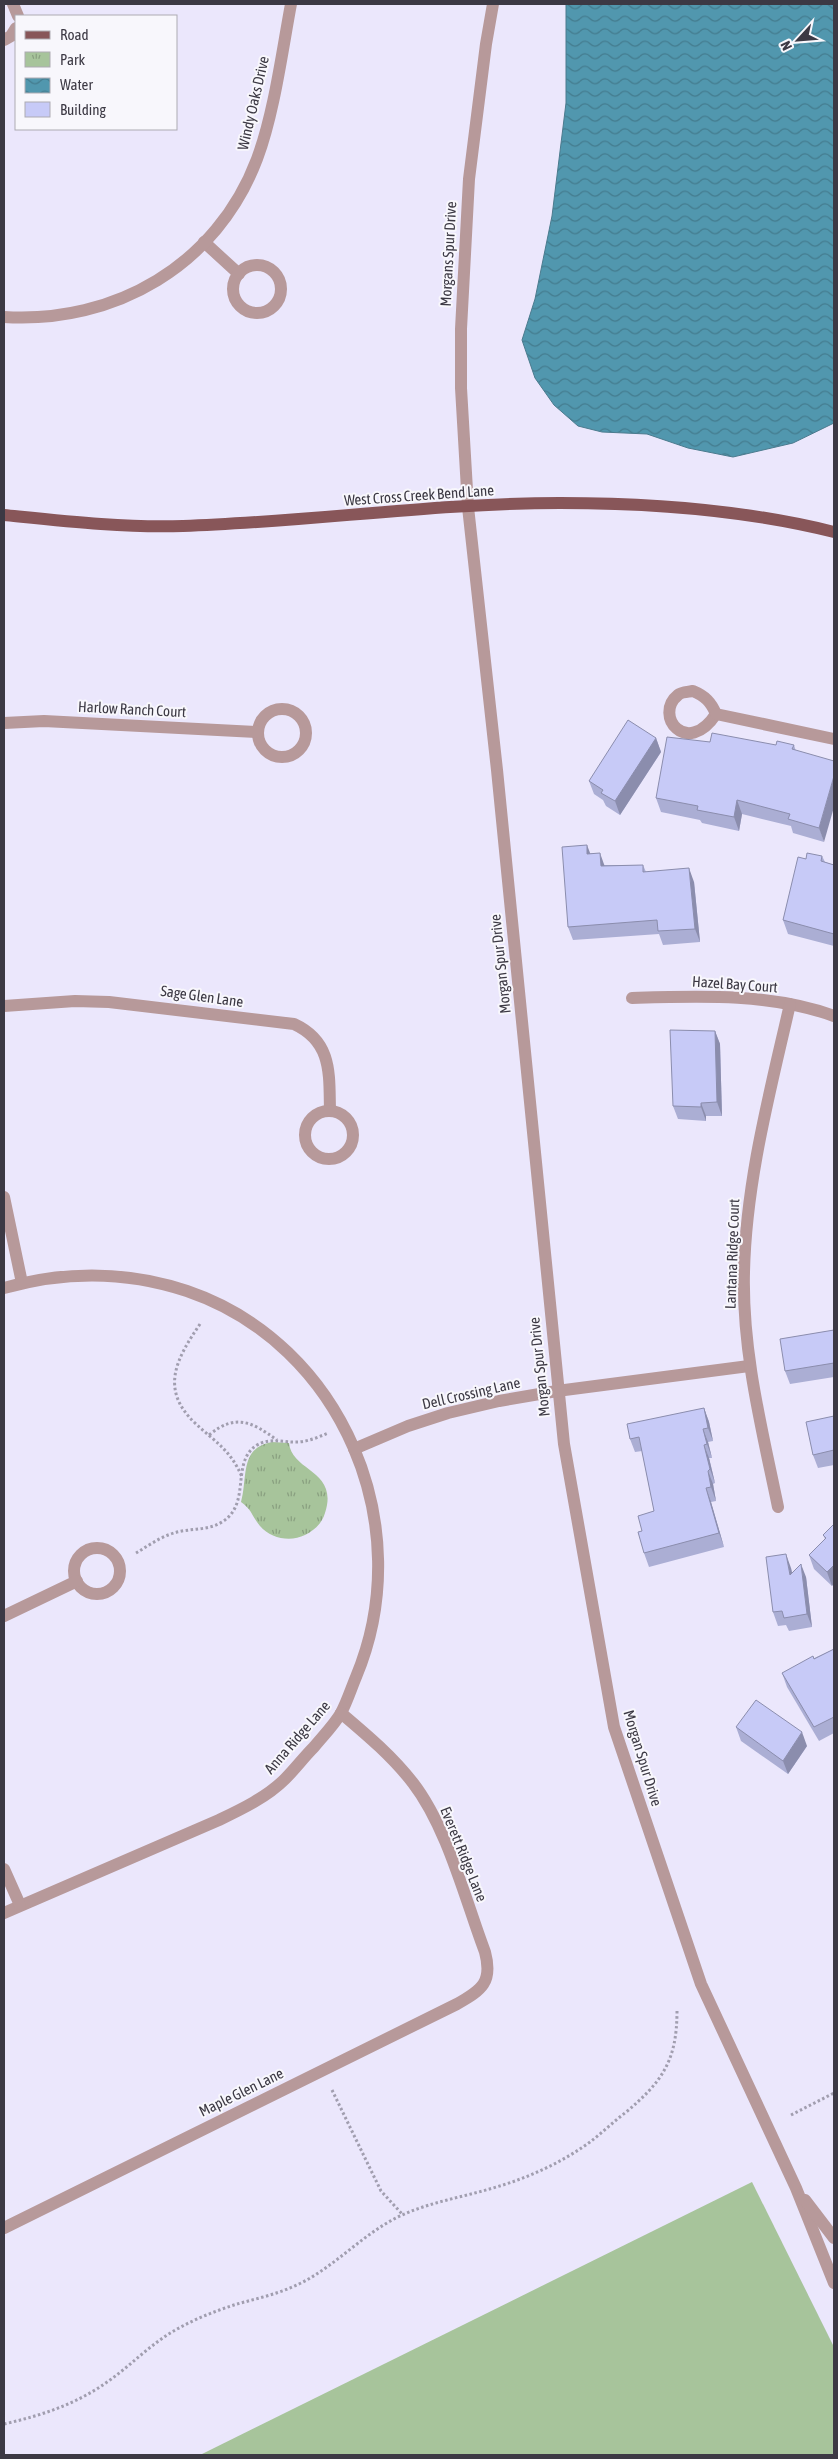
<svg xmlns="http://www.w3.org/2000/svg" width="838" height="2459" font-family="'Asap Condensed',sans-serif">
<style>
.grass{fill:#a7c49b}
.park{fill:url(#park-tufts)}
.water{fill:url(#water-waves);stroke:#4b7b8e}
.lines{fill:none;stroke-linecap:round;stroke-linejoin:round}
.path{stroke:#a19eaf;stroke-width:3;stroke-dasharray:2.5 2.5;stroke-linecap:butt}
.minor{stroke:#b7999a;stroke-width:12}
.major{stroke:#885659;stroke-width:12}
.wall{fill:#abaed4}
.shaded-wall{fill:#8b8dad}
.building{fill:#c7caf7;stroke:#8b8dad}
.labels{text-anchor:middle;dominant-baseline:central;stroke-width:4;stroke-linejoin:round;paint-order:stroke}
.street-label{font-size:15px;fill:#3c3944;stroke:#f8f7fc}
</style>
<defs>
<pattern id="park-tufts" width="24" height="20" patternUnits="userSpaceOnUse" patternTransform="scale(1.25)"><rect width="24" height="20" fill="#a7c49b"/><path d="M3 7l-1-3M5 7V3M7 7l1-3M15 17l-1-3M17 17v-4M19 17l1-3" fill="none" stroke="#89a080"/></pattern>
<pattern id="water-waves" width="16" height="10" patternUnits="userSpaceOnUse" patternTransform="scale(1.25)"><rect width="16" height="10" fill="#5197ae"/><path d="M0 5q4-4 8 0t8 0" fill="none" stroke="#447c8f"/></pattern>
</defs>
<rect width="100%" height="100%" fill="#ebe7fc"/>
<polygon class="grass" points="752,2182 834,2347 834,2455 200,2455"/>
<path class="park" d="M272,1442L289,1443C292,1472 339,1470 325,1513C322,1523 315,1530 305,1535C291,1542 271,1539 260,1526C251,1515 253,1511 241,1502C248,1478 239,1448 272,1442Z"/>
<polygon class="water" points="566,4 834,4 834,423 793,443 733,457 688,448 647,434 602,432 578,426 554,405 535,378 522,340 535,299 552,216 566,103"/>
<g class="lines">
<g class="path">
<path d="M200,1324C177,1358 159,1389 195,1423C215,1442 230,1449 242,1477"/>
<path d="M209,1435C236,1413 252,1422 277,1440"/>
<path d="M136,1553C148,1546 160,1537 174,1533C189,1528 208,1531 222,1522C252,1504 230,1462 257,1445C271,1437 284,1443 299,1442C309,1441 319,1437 328,1433"/>
<polyline points="332,2090 381,2191 403,2215"/>
<polyline points="791,2115 834,2093"/>
<path d="M4,2424C43,2415 77,2404 110,2380C131,2365 150,2345 172,2332C192,2320 215,2311 237,2304C259,2298 282,2293 303,2282C339,2263 365,2232 402,2215C431,2202 463,2197 493,2188C528,2178 561,2163 590,2142C602,2133 613,2122 625,2113C662,2082 677,2061 677,2011"/>
</g>
<g class="minor">
<polyline points="13,4 18,16"/>
<polyline points="493,4 486,44 469,179 461,329 461,388 468,507 497,770 564,1444 614,1727 701,1984 796,2188 834,2283"/>
<polyline points="4,40 11,36 16,28"/>
<polyline points="204,242 239,274"/>
<circle cx="257" cy="289" r="24"/>
<path d="M4,317C115,324 217,265 257,159C274,114 282,52 291,4"/>
<path d="M693,691C705,696 711,702 716,714C687,758 653,715 678,695C681,692 688,692 693,691Z"/>
<circle cx="282" cy="733" r="24"/>
<polyline points="716,714 834,739"/>
<polyline points="4,723 44,721 258,732"/>
<path d="M632,998C699,996 771,993 834,1016"/>
<path d="M4,1006L75,1001L109,1002L294,1024C333,1042 329,1075 330,1111"/>
<circle cx="329" cy="1135" r="24"/>
<polyline points="4,1197 22,1283"/>
<path d="M4,1288C64,1271 127,1271 187,1291C343,1344 419,1527 356,1677C351,1689 347,1702 341,1713C334,1725 323,1736 314,1747C304,1757 295,1769 285,1779C267,1797 242,1809 219,1820L4,1913"/>
<polyline points="354,1449 408,1426 448,1413 499,1401 557,1391 749,1366"/>
<path d="M778,1507C762,1429 742,1352 744,1272C746,1181 770,1092 790,1004"/>
<circle cx="97" cy="1571" r="23"/>
<polyline points="4,1616 77,1581"/>
<polyline points="4,1869 20,1905"/>
<polyline points="805,2200 834,2238"/>
<path d="M4,2228L457,2004C482,1990 493,1982 485,1952C465,1899 447,1827 413,1783C392,1756 367,1735 341,1713"/>
</g>
<path class="major" d="M4,515C63,521 124,528 183,526C309,522 434,503 560,503C651,503 746,510 834,532"/>
</g>
<g class="wall">
<polygon points="656,738 661,752 620,815 606,806 603,800 594,794 589,781"/>
<polygon points="710,742 776,745 794,745 824,842 793,833 791,826 742,814 739,831 702,823 700,820 661,812 656,798"/>
<polygon points="591,853 604,865 643,865 646,872 694,882 700,942 663,945 659,934 573,940 568,927"/>
<polygon points="822,856 825,862 834,865 834,946 788,934 783,920 806,859"/>
<polygon points="715,1031 720,1044 722,1116 706,1116 706,1121 678,1119 673,1106"/>
<polygon points="834,1330 834,1377 790,1384 785,1371"/>
<polygon points="704,1408 709,1422 713,1441 708,1442 712,1458 709,1458 715,1483 713,1484 716,1501 711,1502 724,1547 649,1567 644,1553 642,1531 654,1511 642,1451 635,1452 630,1439"/>
<polygon points="834,1416 834,1465 818,1468 813,1455"/>
<polygon points="834,1524 834,1583 832,1586 814,1569 809,1555 825,1539 823,1535"/>
<polygon points="791,1568 792,1573 806,1577 812,1627 789,1631 786,1625 778,1626 773,1612"/>
<polygon points="834,1649 834,1733 819,1741 787,1687 782,1673"/>
<polygon points="736,1727 807,1746 788,1774 741,1741"/>
</g>
<g class="shaded-wall">
<polygon points="656,738 661,752 620,815 615,801"/>
<polygon points="834,776 834,807 824,842 819,828"/>
<polygon points="737,800 742,814 739,831 734,817"/>
<polygon points="587,845 592,858 587,854"/>
<polygon points="600,853 605,867 601,866"/>
<polygon points="689,868 694,882 700,942 695,929"/>
<polygon points="715,1031 720,1044 722,1116 717,1102"/>
<polygon points="701,1103 706,1116 706,1121 701,1107"/>
<polygon points="704,1408 709,1422 713,1441 708,1428"/>
<polygon points="703,1429 708,1442 712,1458 707,1444"/>
<polygon points="704,1445 709,1458 715,1483 710,1469"/>
<polygon points="708,1471 713,1484 716,1501 711,1487"/>
<polygon points="706,1488 711,1502 724,1547 719,1533"/>
<polygon points="786,1554 791,1568 795,1588 790,1575"/>
<polygon points="801,1564 806,1577 812,1627 807,1614"/>
<polygon points="833,1566 834,1570 834,1583 832,1586 827,1572"/>
<polygon points="802,1732 807,1746 788,1774 783,1761"/>
</g>
<g class="building">
<polygon points="628,720 656,738 615,801 601,793 603,790 589,781"/>
<polygon points="712,733 776,745 777,741 794,745 792,749 834,761 834,776 819,828 788,819 790,814 737,800 734,817 697,810 698,806 656,798 667,737 710,742"/>
<polygon points="587,845 587,854 600,853 601,866 643,865 643,872 689,868 695,929 658,931 657,920 568,927 562,847"/>
<polygon points="807,853 822,856 821,861 834,865 834,934 783,920 798,857 806,859"/>
<polygon points="670,1030 715,1031 717,1102 701,1103 701,1107 673,1106"/>
<polygon points="834,1330 834,1363 785,1371 780,1339"/>
<polygon points="704,1408 708,1428 703,1429 707,1444 704,1445 710,1469 708,1471 711,1487 706,1488 719,1533 644,1553 638,1532 642,1531 638,1516 654,1511 639,1437 630,1439 627,1424"/>
<polygon points="834,1416 834,1450 813,1455 806,1422"/>
<polygon points="834,1524 834,1567 833,1566 827,1572 809,1555 826,1538 823,1535"/>
<polygon points="786,1554 790,1575 801,1564 807,1614 784,1618 782,1611 773,1612 766,1557"/>
<polygon points="834,1649 834,1717 814,1727 782,1673 813,1656 814,1659"/>
<polygon points="756,1700 802,1732 783,1761 736,1727"/>
</g>
<g class="labels">
<g class="street-label">
<text transform="translate(253 103) rotate(-77)">Windy Oaks Drive</text>
<text transform="translate(448 254) rotate(-87)">Morgans Spur Drive</text>
<text transform="translate(419 495) rotate(-4)">West Cross Creek Bend Lane</text>
<text transform="translate(132 709) rotate(3)">Harlow Ranch Court</text>
<text transform="translate(500 964) rotate(-96)">Morgan Spur Drive</text>
<text transform="translate(735 984) rotate(4)">Hazel Bay Court</text>
<text transform="translate(202 996) rotate(8)">Sage Glen Lane</text>
<text transform="translate(732 1254) rotate(-88)">Lantana Ridge Court</text>
<text transform="translate(539 1367) rotate(-96)">Morgan Spur Drive</text>
<text transform="translate(471 1393) rotate(-13)">Dell Crossing Lane</text>
<text transform="translate(297 1737) rotate(-49)">Anna Ridge Lane</text>
<text transform="translate(643 1758) rotate(73)">Morgan Spur Drive</text>
<text transform="translate(464 1854) rotate(68)">Everett Ridge Lane</text>
<text transform="translate(241 2092) rotate(-26)">Maple Glen Lane</text>
</g>
</g>
<rect width="838" height="2459" fill="none" stroke="#3c3944" stroke-width="10"/>
<rect x="15" y="15" width="162" height="115" fill="#f8f7fc" stroke="#adabb2"/>
<rect x="25" y="31" width="25" height="8" fill="#885659" stroke="#adabb2"/>
<text x="60" y="40" font-size="15" fill="#3c3944">Road</text>
<rect x="25" y="52" width="25" height="15" fill="url(#park-tufts)" stroke="#adabb2"/>
<text x="60" y="65" font-size="15" fill="#3c3944">Park</text>
<rect x="25" y="78" width="25" height="15" fill="url(#water-waves)" stroke="#adabb2"/>
<text x="60" y="90" font-size="15" fill="#3c3944">Water</text>
<rect x="25" y="102" width="25" height="15" fill="#c7caf7" stroke="#adabb2"/>
<text x="60" y="115" font-size="15" fill="#3c3944">Building</text>
<g transform="translate(798 40) rotate(244)" stroke="#f8f7fc" stroke-width="4" paint-order="stroke">
<path d="M0-4L9 19L0 12L-9 19Z" fill="#3c3944"/>
<text y="-8" font-size="14" font-weight="bold" text-anchor="middle" fill="#3c3944">N</text>
</g>
</svg>
